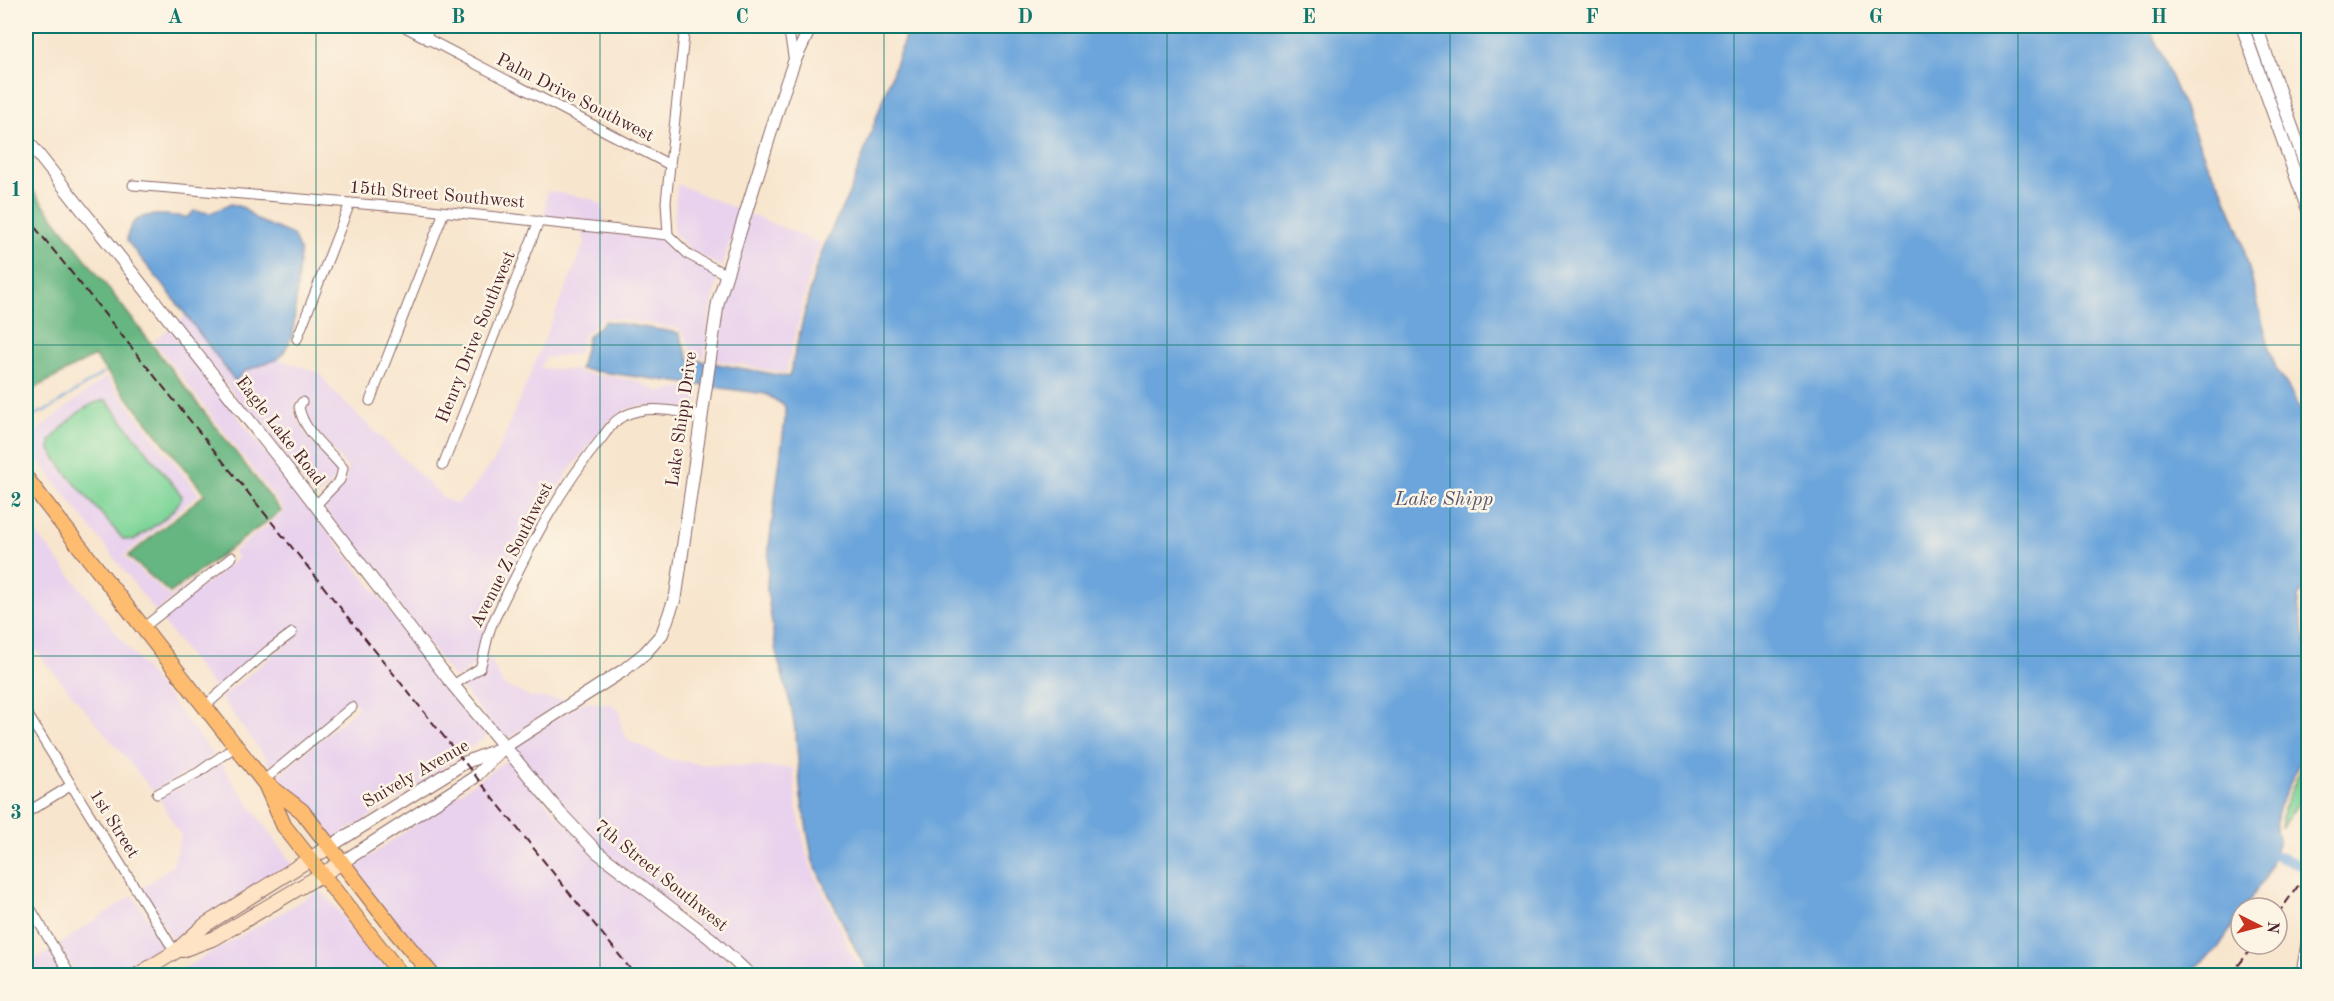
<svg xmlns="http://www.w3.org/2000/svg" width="2334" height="1001" font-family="'Old Standard TT',serif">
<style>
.built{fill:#e9d2ed;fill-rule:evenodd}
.green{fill:#7ed599;stroke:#647a62;stroke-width:1.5}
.forest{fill:#66b681;stroke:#586a56;stroke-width:1.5}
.water{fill:#6ca5db;stroke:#5b6283;stroke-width:1.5}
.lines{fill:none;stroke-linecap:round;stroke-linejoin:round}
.stream{stroke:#6ca5db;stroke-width:2}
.canal{stroke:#6ca5db;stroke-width:9}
.minor-casing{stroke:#876464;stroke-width:11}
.tertiary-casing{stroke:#876464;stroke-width:14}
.secondary-casing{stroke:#876464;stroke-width:16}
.trunk-casing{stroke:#876464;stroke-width:17}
.minor{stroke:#fff;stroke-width:9}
.tertiary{stroke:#fff;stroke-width:12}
.secondary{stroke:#fee4c5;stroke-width:14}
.trunk{stroke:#fdbc6f;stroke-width:15}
.rail{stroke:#4a1f2b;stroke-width:2;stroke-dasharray:9 4.5;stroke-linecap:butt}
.grid{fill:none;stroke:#0f766e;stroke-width:1.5;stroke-opacity:0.55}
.labels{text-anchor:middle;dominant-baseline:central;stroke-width:5;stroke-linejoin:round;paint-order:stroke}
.street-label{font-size:18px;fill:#4a1f2b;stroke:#fcf5e5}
.water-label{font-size:20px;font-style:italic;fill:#585571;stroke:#fcf5e5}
.neatline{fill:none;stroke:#0f766e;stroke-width:2}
.grid-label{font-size:20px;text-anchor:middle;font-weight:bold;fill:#0f766e}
</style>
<rect width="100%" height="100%" fill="#fcf5e5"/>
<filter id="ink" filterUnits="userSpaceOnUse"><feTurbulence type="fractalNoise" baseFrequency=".0167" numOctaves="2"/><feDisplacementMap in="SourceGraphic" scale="12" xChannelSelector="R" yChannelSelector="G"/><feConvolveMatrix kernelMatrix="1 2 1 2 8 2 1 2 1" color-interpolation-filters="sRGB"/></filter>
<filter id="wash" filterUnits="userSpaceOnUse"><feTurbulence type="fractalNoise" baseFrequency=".008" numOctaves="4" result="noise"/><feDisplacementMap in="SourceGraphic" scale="24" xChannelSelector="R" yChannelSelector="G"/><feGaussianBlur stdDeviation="1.35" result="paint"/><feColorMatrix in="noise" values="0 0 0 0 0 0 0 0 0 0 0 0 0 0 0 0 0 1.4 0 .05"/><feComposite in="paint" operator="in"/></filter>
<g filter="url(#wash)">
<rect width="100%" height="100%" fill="#f8e5cd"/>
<g class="built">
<polygon points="677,184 740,210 722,267 692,251 673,233"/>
<polygon points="547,191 592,199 602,205 604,223 544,217"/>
<polygon points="749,214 821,243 811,270 786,373 714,360 723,303"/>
<polygon points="581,230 666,239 686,258 719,276 709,321 704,358 692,355 685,336 679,329 604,317 584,335 578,354 545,358 540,368 575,370 579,373 634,380 661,392 686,387 699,389 696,410 667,406 638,406 623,411 608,422 567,473 540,518 490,617 480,644 476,665 455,679 322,505 345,482 348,468 318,434 311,422 304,408 309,402 302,396 294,406 295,414 310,439 337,468 338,472 336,478 316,498 177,323 186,316 235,381 245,371 278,359 320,373 333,391 444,498 456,504 469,493 494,461 585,242"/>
<polygon points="169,329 488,735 411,791 330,841 278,775 359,707 352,701 272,767 221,698 299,633 292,627 215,690 161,619 238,558 233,552 285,511 154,341"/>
<path d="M106,377L199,494L124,556L170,597L204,573L156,612L26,444V439ZM94,401L180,502L134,540L123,539L67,474L50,450V441Z"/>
<polygon points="26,520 214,755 196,768 153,791 46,663 26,637"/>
<polygon points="489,655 503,685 531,697 568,700 505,741 460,686 483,672"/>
<polygon points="583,702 611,704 620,710 621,727 628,740 668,759 701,764 793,768 797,810 809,863 842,930 848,947 867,975 758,975 601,849 511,748"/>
<polygon points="508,759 558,816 707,941 745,975 439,975 352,869"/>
<polygon points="220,763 292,864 173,940 141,889 173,865 181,836 159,798 201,776"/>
<polygon points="321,890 392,975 172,975"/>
<polygon points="133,895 165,945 116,975 77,975 58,945"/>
<polygon points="50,950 66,976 26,976 26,966"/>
</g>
<g class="green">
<path d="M106,400L182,496C178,512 148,530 134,540L123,539L67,474L50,450V441C65,425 84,402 106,400Z"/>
<polygon points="2308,739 2308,789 2281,828 2283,809 2301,769"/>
</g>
<polygon class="forest" points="26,182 281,511 170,593 128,556 205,494 94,356 26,393"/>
<g class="water">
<polygon points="909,26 2149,26 2206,160 2222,189 2240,233 2269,348 2276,368 2290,390 2303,417 2306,488 2308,496 2308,583 2298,597 2298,606 2308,653 2308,724 2297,769 2278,808 2276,831 2279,841 2266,876 2244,908 2241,908 2241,913 2218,948 2186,975 872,975 860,958 813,862 801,797 796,735 791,706 776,652 767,589 769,546 785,420 785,406 766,394 580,369 588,337 605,321 679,333 689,359 789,377 815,271 826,241 851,189"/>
<path d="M231,204L244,208L257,220L293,235L300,251L293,334L285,350L278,359L245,371L235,381L168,291L127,241C129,206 164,216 188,217L194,211L211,213Z"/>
</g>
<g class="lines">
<polyline class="stream" points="26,418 49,409 103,373"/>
<polyline class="canal" points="2273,854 2308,868"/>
</g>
</g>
<g filter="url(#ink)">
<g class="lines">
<g class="minor-casing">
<g id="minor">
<polyline points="403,26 670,165"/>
<polyline points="426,26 428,40"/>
<polyline points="788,26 794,62"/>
<polyline points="133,185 411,208 668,235 689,255 725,274"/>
<polyline points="668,235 666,202 685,26"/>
<polyline points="297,339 350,203"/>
<polyline points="370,401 444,212"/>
<path d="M302,402L299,407C304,433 328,449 343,468L340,480L316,505"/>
<polyline points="443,465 539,221"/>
<polyline points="144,627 232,557"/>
<path d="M453,685L480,668C486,652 486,635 494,620C525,556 556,493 602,438C608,430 614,420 624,416C648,404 675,412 701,415"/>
<polyline points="205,706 269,650 292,633"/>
<polyline points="26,712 175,952"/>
<polyline points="263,781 352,707"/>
<polyline points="157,794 199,772 236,746"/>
<polyline points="26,813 70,786"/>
<polyline points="26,901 71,976"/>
</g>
</g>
<g class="tertiary-casing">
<g id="tertiary">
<polyline points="2242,26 2308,210"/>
<polyline points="2256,26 2308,172"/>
<polyline points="26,139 294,477 453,685 561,814 597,852 710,938 751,976"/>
<polyline points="329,847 464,763 504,747 624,670 645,653 662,634 676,595 718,302 783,93 794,62 811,26"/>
<polyline points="341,863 475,777 501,750"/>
<polyline points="2302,976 2308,940"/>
</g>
</g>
<g class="secondary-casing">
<g id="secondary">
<polyline points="182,950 215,938 341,863"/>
<polyline points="136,976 175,952 205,925 329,847"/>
</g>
</g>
<g class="trunk-casing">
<g id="trunk">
<polyline points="26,478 263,781 302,811 396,932 433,976"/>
<polyline points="265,783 284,826 402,976"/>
</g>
</g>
<use href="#minor" class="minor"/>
<use href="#tertiary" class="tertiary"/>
<use href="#secondary" class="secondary"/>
<use href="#trunk" class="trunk"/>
<g class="rail">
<polyline points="26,216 636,976"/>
<polyline points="2277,915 2308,872"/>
<polyline points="2230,976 2255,944"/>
</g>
</g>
</g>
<path class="grid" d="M316,26V976M600,26V976M884,26V976M1167,26V976M1450,26V976M1734,26V976M2018,26V976M26,345H2308M26,656H2308"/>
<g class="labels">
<g class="street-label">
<text transform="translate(575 98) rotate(27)">Palm Drive Southwest</text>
<text transform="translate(437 195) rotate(5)">15th Street Southwest</text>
<text transform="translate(476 337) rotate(-68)">Henry Drive Southwest</text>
<text transform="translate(682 419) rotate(-82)">Lake Shipp Drive</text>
<text transform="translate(280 431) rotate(52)">Eagle Lake Road</text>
<text transform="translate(512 555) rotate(-63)">Avenue Z Southwest</text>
<text transform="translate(416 774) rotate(-30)">Snively Avenue</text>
<text transform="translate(114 824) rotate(58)">1st Street</text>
<text transform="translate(661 876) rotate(39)">7th Street Southwest</text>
</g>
<g class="water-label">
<text x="1444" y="500">Lake Shipp</text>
</g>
</g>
<rect width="2334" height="1001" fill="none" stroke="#fcf5e5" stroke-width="66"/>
<g transform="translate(2259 926) rotate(96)"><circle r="28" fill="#fcf5e5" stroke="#b59f9b" stroke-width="1.5"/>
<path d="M0-4.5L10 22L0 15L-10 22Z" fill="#c8321e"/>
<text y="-9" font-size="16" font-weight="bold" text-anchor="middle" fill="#4a1f2b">N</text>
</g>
<rect x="33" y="33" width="2268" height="935" class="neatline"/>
<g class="grid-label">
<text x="175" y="23">A</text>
<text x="458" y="23">B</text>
<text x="742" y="23">C</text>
<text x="1025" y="23">D</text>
<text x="1309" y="23">E</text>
<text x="1592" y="23">F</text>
<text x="1876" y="23">G</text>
<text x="2159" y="23">H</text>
<text x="16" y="196">1</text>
<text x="16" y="507">2</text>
<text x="16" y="819">3</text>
</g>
</svg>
